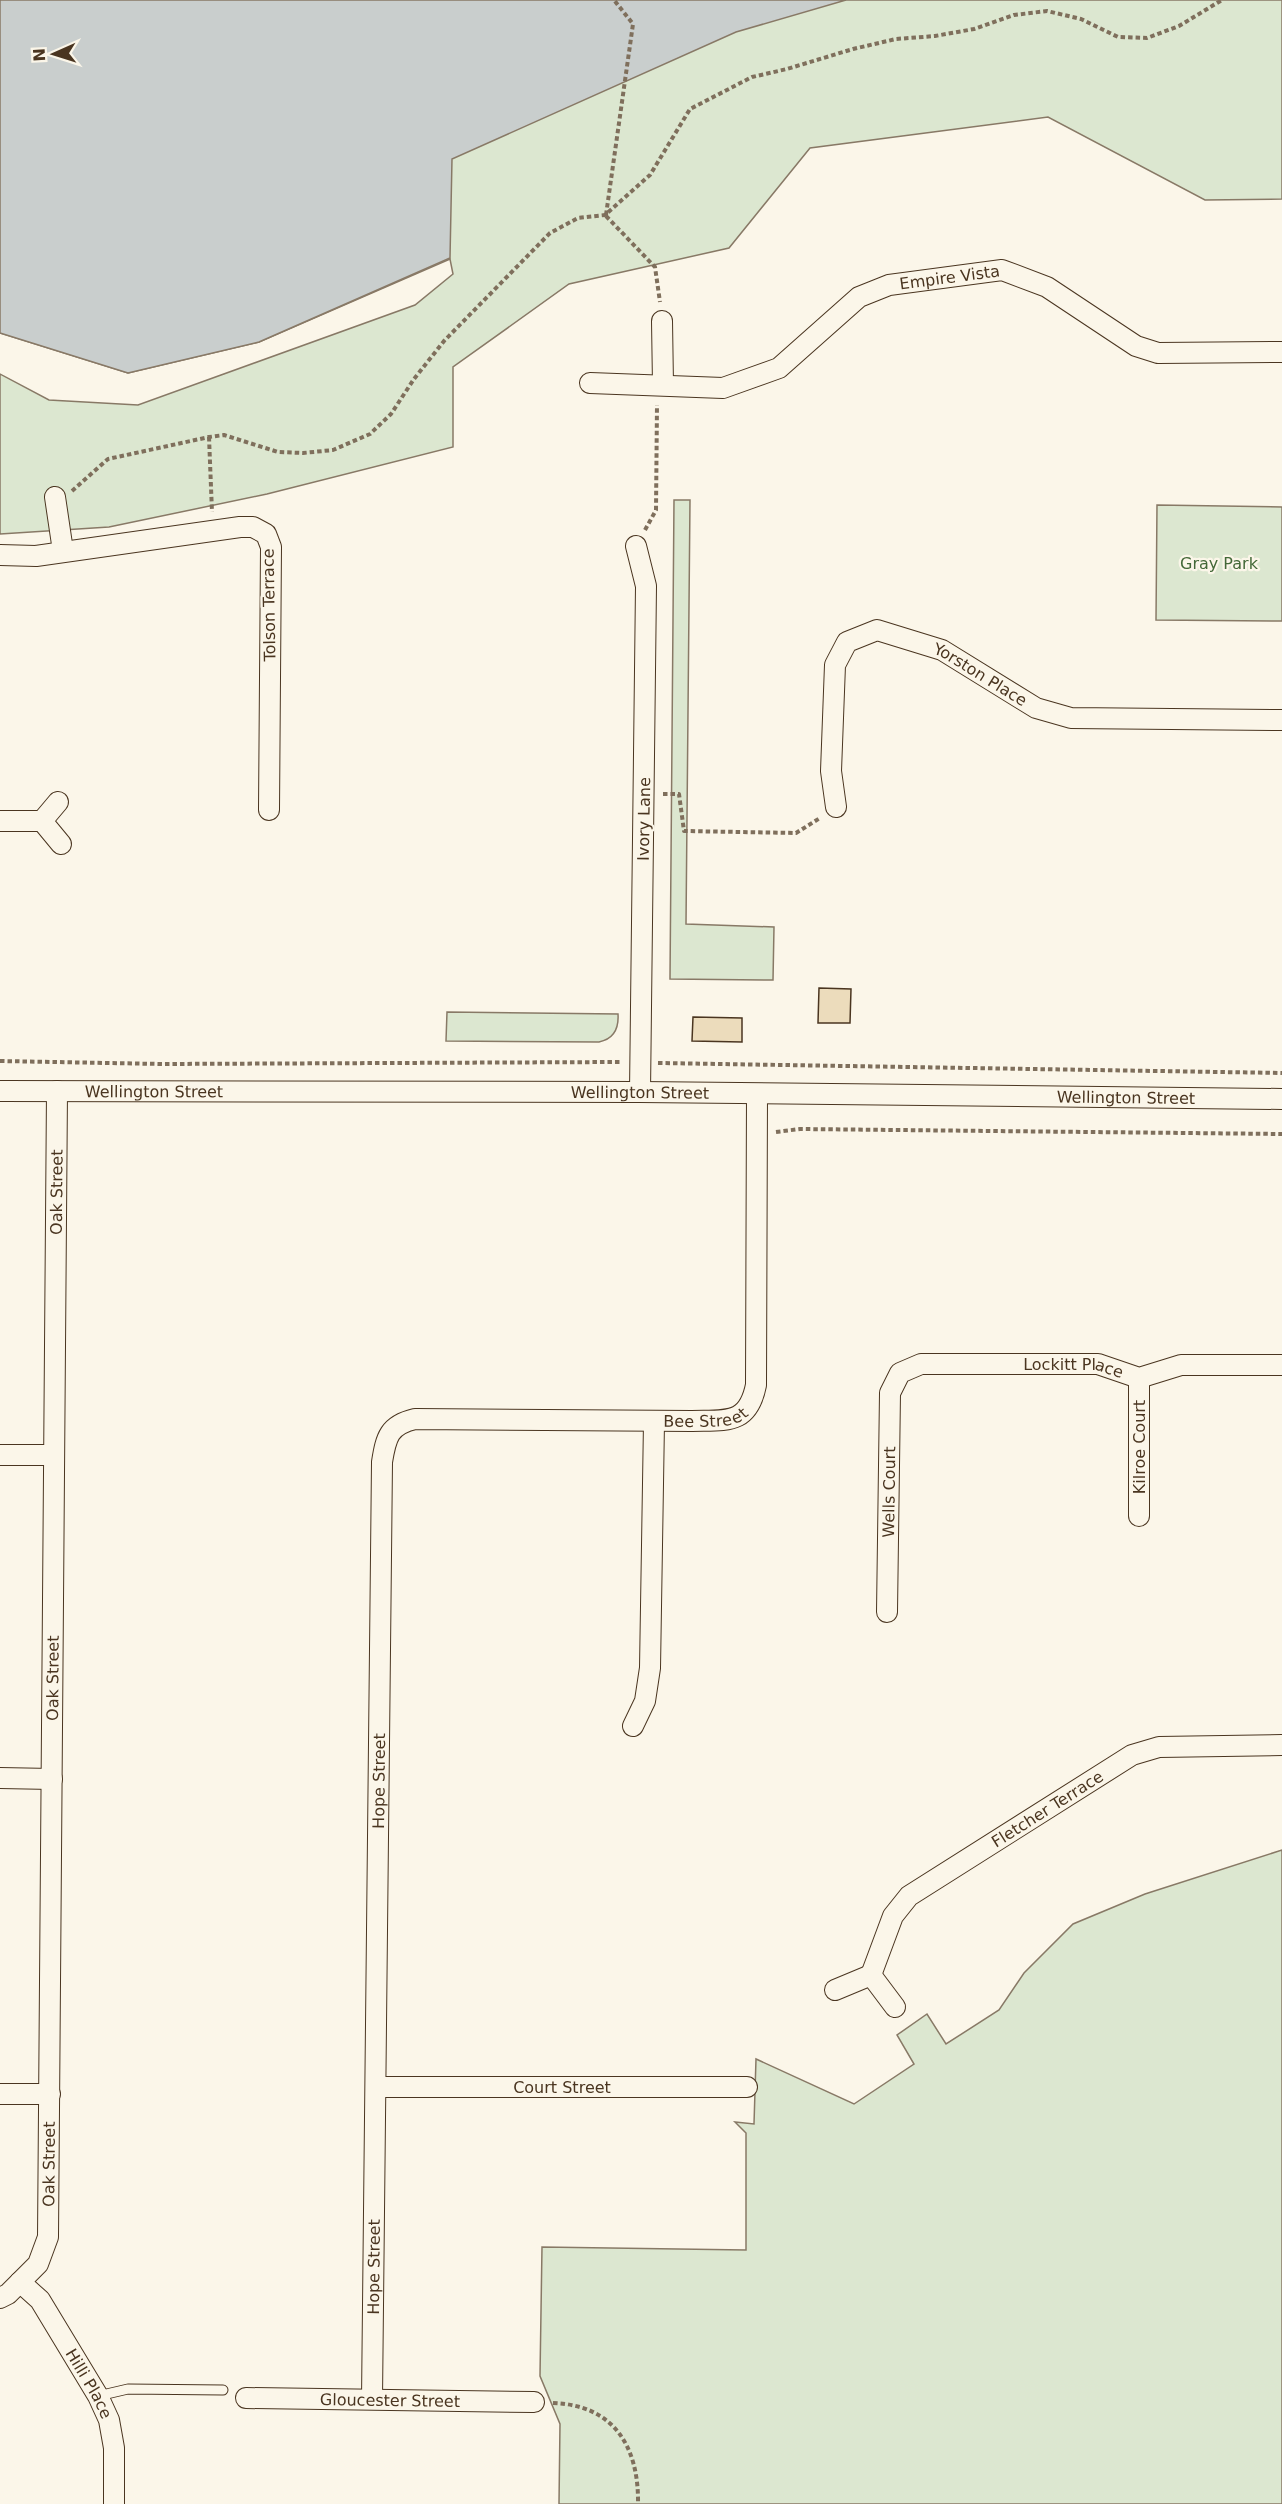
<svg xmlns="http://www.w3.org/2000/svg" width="1282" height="2504" font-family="'DejaVu Sans',sans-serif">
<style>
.green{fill:#dce7d0;stroke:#887966;stroke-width:1.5}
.water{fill:#c9cecd;stroke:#887966;stroke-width:1.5}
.building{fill:#ecdcbc;stroke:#4a3520;stroke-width:1.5}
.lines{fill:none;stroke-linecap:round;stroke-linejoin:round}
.lane-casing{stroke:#4a3520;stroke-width:11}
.street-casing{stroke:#4a3520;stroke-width:22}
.path{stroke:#7f6f5c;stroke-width:4;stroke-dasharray:4.5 3;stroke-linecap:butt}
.lane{stroke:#fbf6e9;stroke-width:9}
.street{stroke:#fbf6e9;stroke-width:20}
.labels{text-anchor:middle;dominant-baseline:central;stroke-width:4.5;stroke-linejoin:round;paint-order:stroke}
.street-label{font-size:16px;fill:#4a3520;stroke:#fbf6e9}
.park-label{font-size:16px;fill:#436837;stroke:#fbf6e9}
</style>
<rect width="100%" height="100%" fill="#fbf6e9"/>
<g class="green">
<polygon points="0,0 1282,0 1282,199 1205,200 1048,117 810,148 729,248 569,284 453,367 453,447 267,494 109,527 0,534 0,374 49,400 138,405 415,305 453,274 450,259 259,342 128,373 0,333"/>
<polygon points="674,500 690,500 686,924 774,927 773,980 670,979"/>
<polygon points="1157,505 1282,507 1282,621 1156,620"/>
<path d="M447,1012L618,1014C619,1029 614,1039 599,1042L446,1041Z"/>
<polygon points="1282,1850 1282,2504 559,2504 560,2424 540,2376 542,2247 746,2250 746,2133 735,2122 754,2124 756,2059 854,2104 914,2064 897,2035 927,2014 946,2044 999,2010 1024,1973 1073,1924 1145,1894"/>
</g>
<polygon class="water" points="0,0 846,0 736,32 452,159 450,258 259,342 128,373 0,333"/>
<g class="building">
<polygon points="819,988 851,989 850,1023 818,1023"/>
<polygon points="693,1017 742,1018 742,1042 692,1041"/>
</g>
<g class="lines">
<g class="lane-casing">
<polyline id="lane" points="98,2396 128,2389 223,2390"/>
</g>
<g class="street-casing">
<g id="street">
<polyline points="662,321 663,385"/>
<path id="s1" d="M590,383L723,388L779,368L859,297L889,285L1002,270L1047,287L1136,346L1158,353L1282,352"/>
<polyline points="55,497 63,551"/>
<polyline points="636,546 646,586 640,1092"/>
<polyline points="0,555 36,556 240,527 253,527 266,534 271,547 269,810"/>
<polyline points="58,802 42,821 61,844"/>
<path id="s2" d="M836,807L831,771L835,665L847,642L877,630L942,650L1036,708L1071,718L1282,720"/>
<polyline points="0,821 42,821"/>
<path id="s3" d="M0,1091L640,1092L1282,1099"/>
<polyline points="0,1455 54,1455"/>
<polyline points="1139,1516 1139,1378"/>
<path id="s4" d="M887,1612L890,1393L900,1373L921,1364H1098L1139,1378L1181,1365H1282"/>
<polyline points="633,1726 645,1701 650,1668 654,1422"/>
<polyline points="0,1778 52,1779"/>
<path id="s5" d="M871,1975L893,1916L909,1896L1132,1755L1159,1747L1282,1745"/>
<polyline points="835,1990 871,1975 895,2007"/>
<path id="s6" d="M376,2087H747"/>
<polyline points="0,2094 50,2094"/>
<path id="s7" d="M20,2282L40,2300L98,2396L109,2420L114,2448V2504"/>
<path id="s8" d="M0,2298L8,2294L38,2264L48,2237L57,1091"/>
<path id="s9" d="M246,2398L534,2402"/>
<path id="s10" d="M372,2399L382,1462C386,1437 389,1425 415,1419L692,1421C727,1420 748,1425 756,1385L757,1095"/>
</g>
</g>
<g class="path">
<polyline points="606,215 633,24 614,0"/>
<polyline points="606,216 655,267 660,302"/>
<polyline points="209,437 212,512"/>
<polyline points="72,491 108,459 209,437 224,435 278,452 303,453 333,450 370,434 391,414 414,379 444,341 550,233 578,218 605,215 650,175 690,109 752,77 787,69 853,49 896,39 935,36 974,29 1014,15 1047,11 1081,19 1118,37 1147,38 1179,26 1222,0"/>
<polyline points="645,530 656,510 657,405"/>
<polyline points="663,794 679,794 684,831 796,833 820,818"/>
<polyline points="0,1061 162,1064 620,1062"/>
<polyline points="658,1063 1282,1073"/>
<polyline points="776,1132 800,1129 1282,1134"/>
<path d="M553,2403C614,2405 639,2447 638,2504"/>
</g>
<use href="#lane" class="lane"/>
<use href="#street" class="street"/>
</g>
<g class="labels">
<g class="street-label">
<text stroke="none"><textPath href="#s1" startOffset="393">Empire Vista</textPath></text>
<text transform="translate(269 605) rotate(-91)">Tolson Terrace</text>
<text stroke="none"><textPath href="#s2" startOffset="314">Yorston Place</textPath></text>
<text transform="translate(644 819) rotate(-89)">Ivory Lane</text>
<text stroke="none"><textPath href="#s3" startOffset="154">Wellington Street</textPath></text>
<text stroke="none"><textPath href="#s3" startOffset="640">Wellington Street</textPath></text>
<text stroke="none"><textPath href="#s3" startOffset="1126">Wellington Street</textPath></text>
<text stroke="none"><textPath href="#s8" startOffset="1125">Oak Street</textPath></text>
<text stroke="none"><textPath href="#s4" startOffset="417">Lockitt Place</textPath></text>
<text stroke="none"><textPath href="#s10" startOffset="1287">Bee Street</textPath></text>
<text transform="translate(1139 1447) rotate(-90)">Kilroe Court</text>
<text stroke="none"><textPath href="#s4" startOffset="120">Wells Court</textPath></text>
<text stroke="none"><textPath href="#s8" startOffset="639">Oak Street</textPath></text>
<text stroke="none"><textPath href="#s10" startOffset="618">Hope Street</textPath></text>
<text stroke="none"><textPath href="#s5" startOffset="252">Fletcher Terrace</textPath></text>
<text stroke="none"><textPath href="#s6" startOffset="186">Court Street</textPath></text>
<text stroke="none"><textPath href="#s8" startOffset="153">Oak Street</textPath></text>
<text stroke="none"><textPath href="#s10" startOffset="132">Hope Street</textPath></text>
<text stroke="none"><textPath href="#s7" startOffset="124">Hilli Place</textPath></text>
<text stroke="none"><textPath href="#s9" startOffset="144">Gloucester Street</textPath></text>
</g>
<g class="park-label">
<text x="1219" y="563">Gray Park</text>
</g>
</g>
<g transform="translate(54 54) rotate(267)" stroke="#fbf6e9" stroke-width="4.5" paint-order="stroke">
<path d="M0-4.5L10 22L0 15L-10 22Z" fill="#4a3520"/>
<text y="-9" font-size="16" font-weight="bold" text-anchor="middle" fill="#4a3520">N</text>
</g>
</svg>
